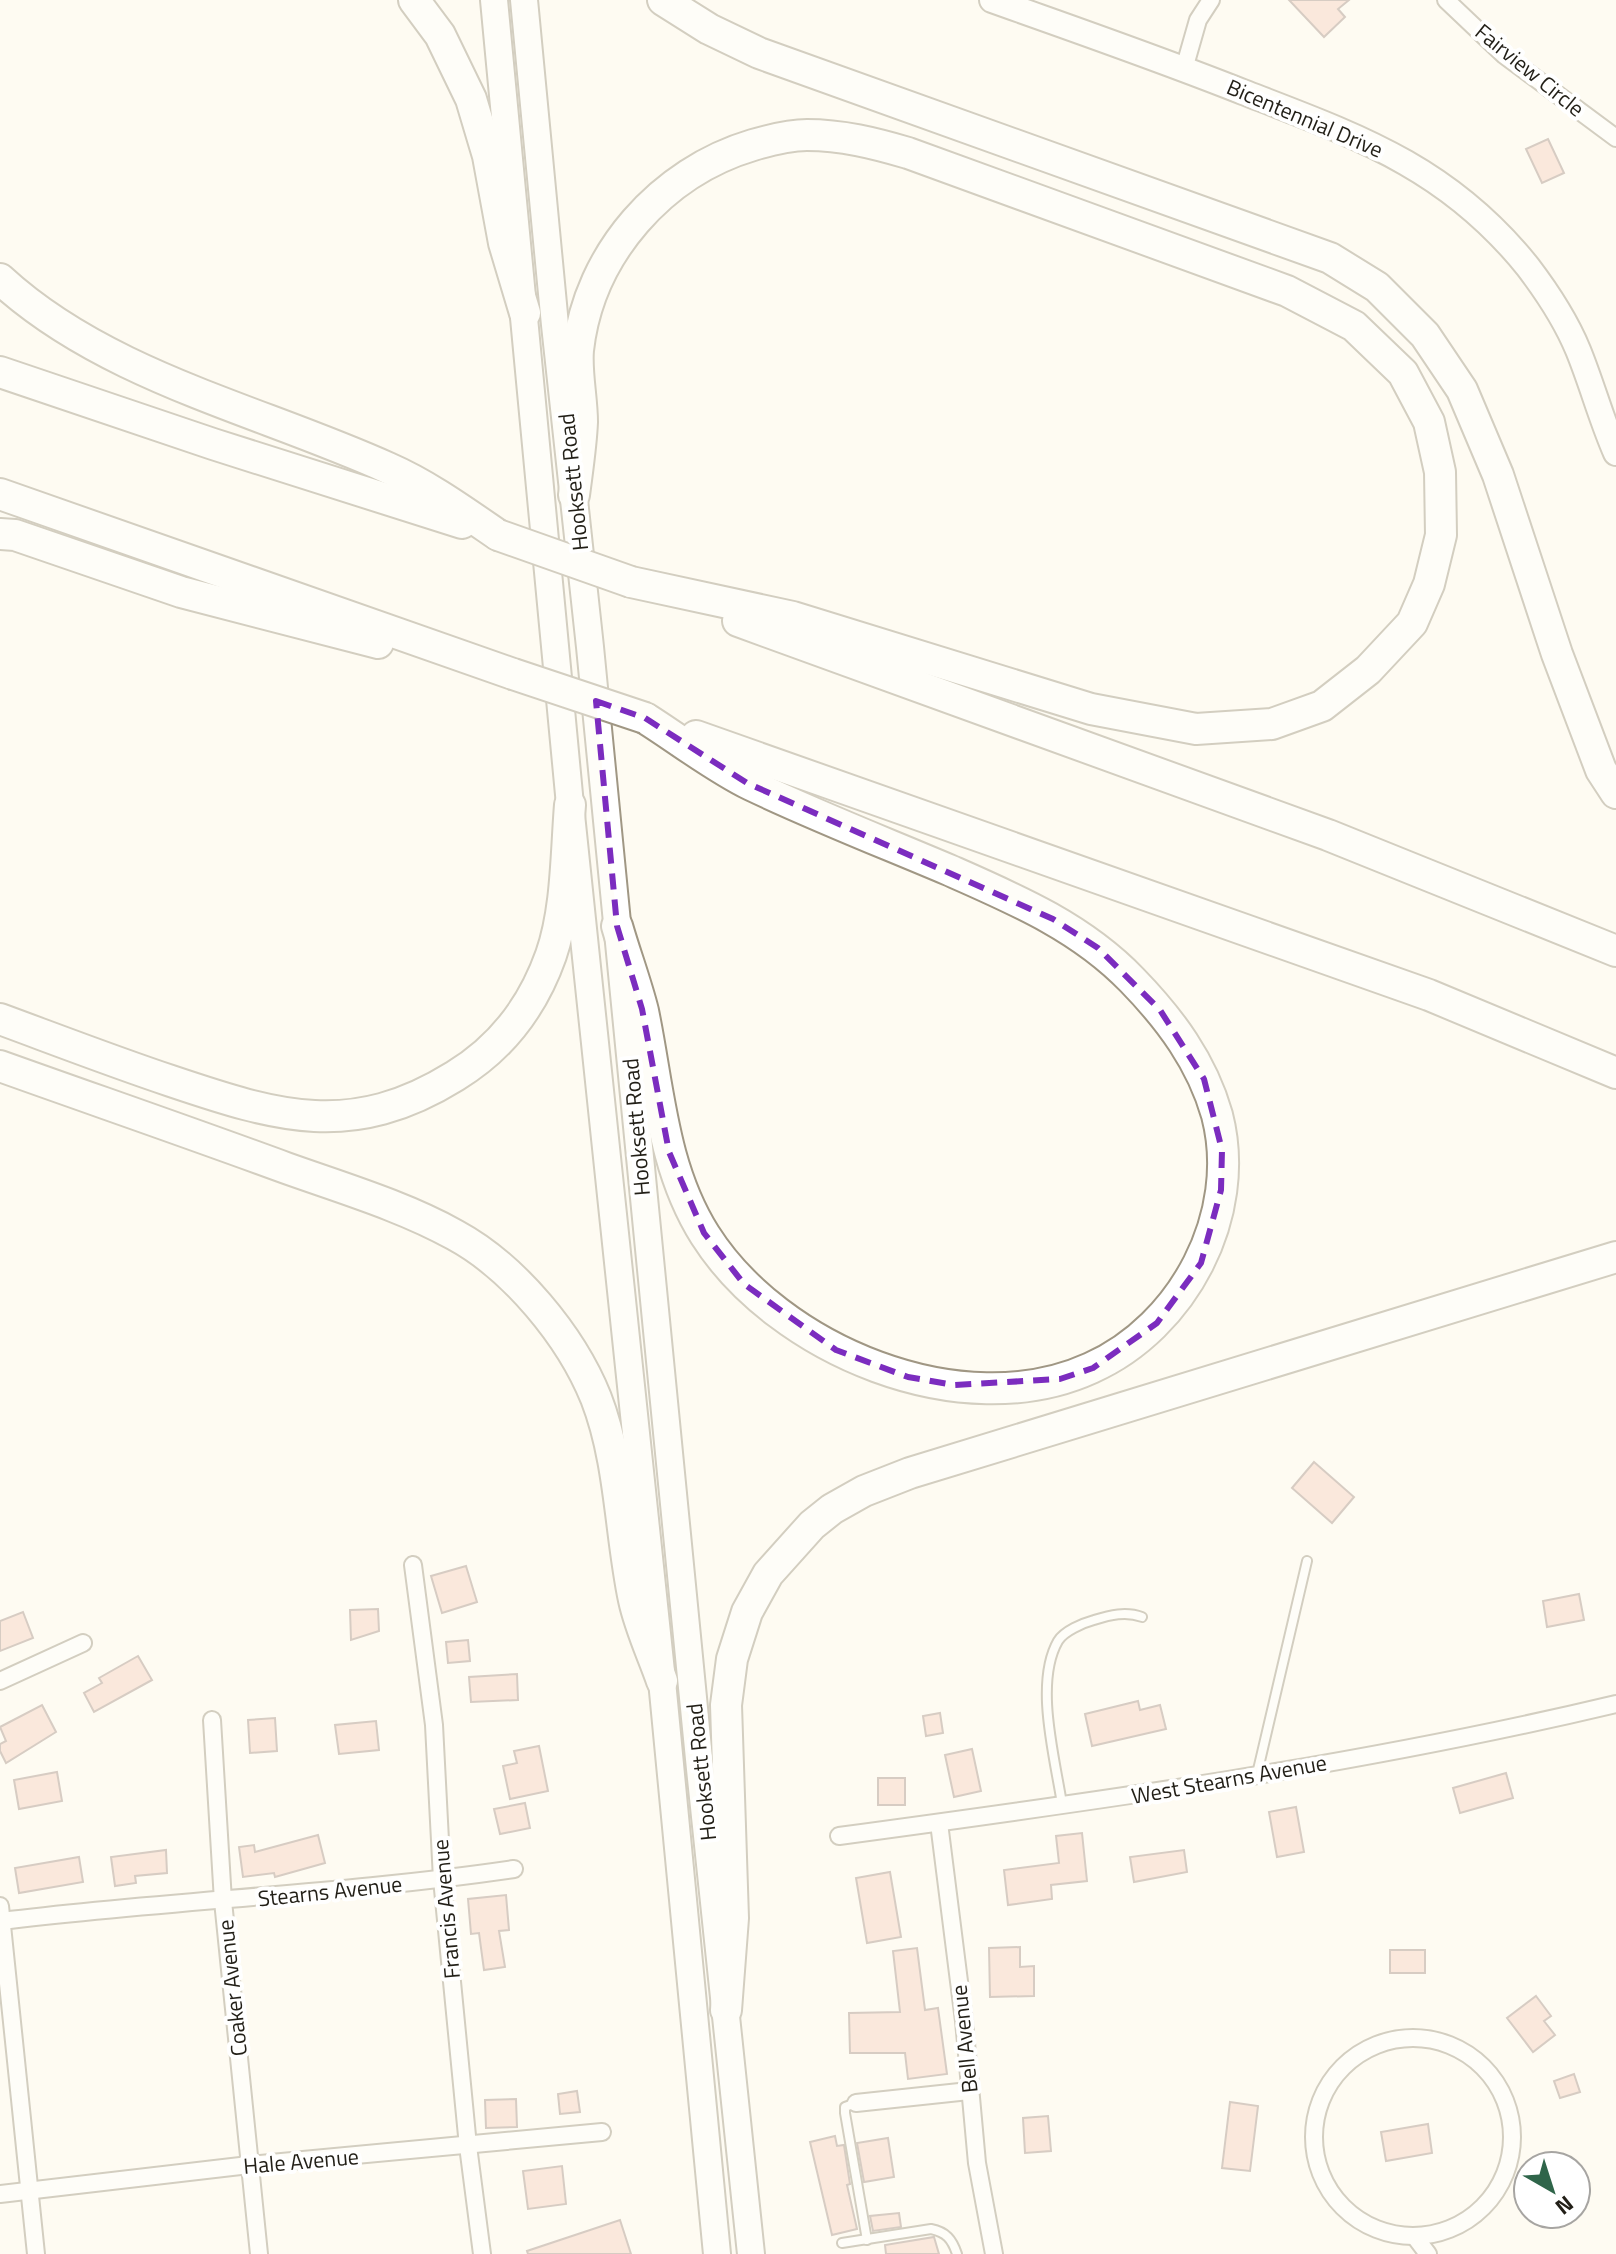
<svg xmlns="http://www.w3.org/2000/svg" width="1616" height="2254" font-family="'Titillium Web',sans-serif">
<style>
.building{fill:#f6d0c0;stroke:#a8938a;stroke-width:2}
.lines{fill:none;stroke-linecap:round;stroke-linejoin:round}
.lane-casing{stroke:#a09784;stroke-width:12}
.street-casing{stroke:#a09784;stroke-width:20}
.secondary-casing{stroke:#a09784;stroke-width:28}
.primary-casing{stroke:#a09784;stroke-width:30}
.highway-casing{stroke:#a09784;stroke-width:34}
.lane{stroke:#fff;stroke-width:8}
.street{stroke:#fff;stroke-width:16}
.secondary{stroke:#fff;stroke-width:24}
.primary{stroke:#fff;stroke-width:26}
.highway{stroke:#fff;stroke-width:30}
.highway-bridge-casing{stroke:#a09784;stroke-width:34;stroke-linecap:butt}
.highway-bridge{stroke:#fff;stroke-width:30}
.marked{fill:none;stroke:#7b2cbf;stroke-width:6;stroke-dasharray:16 10;stroke-linejoin:round}
.labels{text-anchor:middle;dominant-baseline:central;stroke-width:8;stroke-linejoin:round;paint-order:stroke}
.street-label{font-size:22px;fill:#221f17;stroke:#fff}
</style>
<rect width="100%" height="100%" fill="#fefbf2"/>
<g class="building">
<polygon points="1289,0 1349,0 1338,9 1345,17 1324,37"/>
<polygon points="1548,139 1564,173 1542,183 1526,149"/>
<polygon points="1314,1462 1354,1497 1332,1523 1292,1488"/>
<polygon points="466,1566 477,1602 442,1613 431,1576"/>
<polygon points="1579,1594 1584,1620 1547,1627 1543,1601"/>
<polygon points="378,1609 379,1631 351,1640 350,1610"/>
<polygon points="23,1612 33,1638 0,1651 0,1621"/>
<polygon points="468,1640 470,1661 448,1663 446,1642"/>
<polygon points="138,1656 152,1680 94,1712 84,1693 102,1683 99,1678"/>
<polygon points="517,1674 518,1700 471,1702 469,1677"/>
<polygon points="1138,1701 1140,1710 1160,1705 1166,1729 1092,1746 1085,1714"/>
<polygon points="42,1705 56,1732 6,1763 0,1751 0,1744 6,1741 0,1727"/>
<polygon points="940,1713 943,1733 926,1736 923,1716"/>
<polygon points="275,1718 277,1751 250,1753 248,1720"/>
<polygon points="376,1721 379,1750 339,1754 335,1725"/>
<polygon points="539,1746 548,1791 510,1799 503,1766 517,1763 514,1751"/>
<polygon points="972,1749 981,1791 954,1797 945,1755"/>
<polygon points="57,1772 62,1801 19,1809 14,1780"/>
<polygon points="1506,1773 1513,1798 1460,1813 1453,1788"/>
<rect x="878" y="1778" width="27" height="27"/>
<polygon points="525,1803 530,1828 500,1834 494,1809"/>
<polygon points="1296,1807 1304,1852 1277,1857 1269,1812"/>
<polygon points="1082,1833 1087,1881 1051,1885 1052,1899 1008,1905 1004,1870 1059,1863 1056,1836"/>
<polygon points="318,1835 325,1863 275,1877 274,1873 243,1877 239,1847 254,1845 255,1852"/>
<polygon points="166,1850 167,1873 135,1876 136,1883 115,1886 111,1857"/>
<polygon points="1184,1850 1187,1872 1134,1882 1130,1857"/>
<polygon points="79,1857 83,1882 19,1893 15,1868"/>
<polygon points="890,1872 901,1937 867,1943 856,1878"/>
<polygon points="506,1895 509,1930 499,1931 505,1967 484,1970 479,1933 471,1934 468,1899"/>
<polygon points="1020,1947 1020,1967 1034,1966 1034,1996 990,1997 989,1948"/>
<polygon points="917,1948 925,2010 938,2008 947,2074 908,2079 905,2053 850,2053 849,2013 900,2012 893,1951"/>
<rect x="1390" y="1950" width="35" height="23"/>
<polygon points="1536,1996 1551,2016 1544,2021 1555,2035 1533,2052 1507,2018"/>
<polygon points="1574,2074 1580,2092 1560,2098 1554,2081"/>
<polygon points="577,2091 580,2112 560,2114 558,2094"/>
<polygon points="516,2099 517,2127 486,2128 485,2100"/>
<polygon points="1230,2102 1258,2106 1250,2171 1222,2168"/>
<polygon points="1048,2116 1051,2151 1025,2153 1023,2118"/>
<polygon points="1428,2124 1432,2153 1386,2161 1381,2132"/>
<polygon points="835,2136 837,2146 844,2145 850,2184 847,2185 857,2229 832,2235 810,2142"/>
<polygon points="888,2138 894,2177 864,2182 857,2143"/>
<polygon points="562,2166 566,2204 528,2209 523,2171"/>
<polygon points="899,2213 901,2227 873,2231 870,2216"/>
<polygon points="620,2220 631,2254 528,2254 527,2251"/>
<polygon points="934,2237 939,2254 886,2254 885,2245"/>
</g>
<g class="lines">
<g class="lane-casing">
<g id="lane">
<polyline points="1257,1774 1307,1561"/>
<path d="M1062,1804C1055,1758 1034,1683 1058,1641C1064,1631 1083,1623 1094,1620C1110,1615 1126,1611 1142,1617"/>
<polyline points="856,2103 845,2107 845,2113 867,2240"/>
<path d="M842,2243L931,2229C946,2232 952,2239 957,2254"/>
</g>
</g>
<g class="street-casing">
<g id="street">
<polyline points="1446,0 1504,55 1616,138"/>
<polyline points="1184,69 1198,20 1211,0"/>
<polyline points="413,1565 434,1725 442,1879 468,2146 482,2254"/>
<polyline points="0,1681 83,1643"/>
<polyline points="212,1720 223,1901 259,2254"/>
<polyline points="939,1823 964,2021 977,2163 994,2254"/>
<path d="M839,1836C1099,1801 1360,1765 1616,1704"/>
<polyline points="0,1906 36,2254"/>
<path d="M2,1921C172,1900 344,1894 514,1869"/>
<circle cx="1413" cy="2137" r="99"/>
<polyline points="856,2103 969,2091"/>
<polyline points="0,2194 249,2165 602,2132"/>
<polyline points="1415,2237 1428,2254"/>
</g>
</g>
<g class="secondary-casing">
<path id="secondary" d="M992,0C1076,30 1160,59 1243,92C1357,136 1448,167 1528,267C1547,292 1566,321 1578,350C1592,384 1601,419 1616,453"/>
</g>
<g class="primary-casing">
<g id="primary">
<polyline points="494,0 570,805 662,1681 717,2254"/>
<polyline points="524,0 555,325 590,647 700,1769 751,2254"/>
</g>
</g>
<g class="highway-casing">
<g id="highway">
<polyline points="414,0 440,35 471,99 488,156 504,243 525,313"/>
<polyline points="663,0 709,29 759,53 1330,258 1377,287 1425,335 1462,390 1498,475 1557,654 1601,770 1616,793"/>
<path d="M0,279C105,376 260,410 388,468C427,485 463,511 498,535"/>
<polyline points="0,372 213,444 462,523"/>
<polyline points="0,494 513,674"/>
<path d="M574,495C577,471 581,446 582,422C582,398 576,373 578,350C589,253 662,172 753,145C770,140 790,135 807,135C842,135 874,143 908,153L1287,291L1354,326L1403,373L1429,422L1440,472L1441,535L1429,584L1412,623L1368,670L1322,706L1272,724L1196,729L1091,709L793,617L631,582"/>
<polyline points="0,534 15,535 181,592 378,643"/>
<polyline points="738,621 1328,835 1616,951"/>
<polyline points="696,736 1429,995 1616,1073"/>
<path d="M617,926C625,954 636,983 643,1011C659,1088 662,1167 705,1235C778,1350 962,1427 1091,1368C1183,1327 1243,1215 1217,1115C1202,1062 1170,1019 1132,980C1081,927 1015,899 949,870C883,842 816,816 751,785C714,767 680,740 645,718"/>
<path d="M0,1019C57,1040 114,1062 171,1081C278,1117 352,1140 455,1076C501,1048 533,1006 551,955C567,909 566,854 570,805"/>
<path d="M0,1066C95,1100 191,1133 286,1168C342,1188 403,1206 455,1235C514,1267 571,1336 596,1398C621,1462 620,1534 634,1600C640,1628 653,1655 662,1681"/>
<polyline points="726,2010 733,1918 726,1705 732,1659 747,1612 768,1574 812,1525 832,1509 864,1491 910,1473 1616,1257"/>
</g>
</g>
<use href="#lane" class="lane"/>
<use href="#street" class="street"/>
<use href="#secondary" class="secondary"/>
<use href="#primary" class="primary"/>
<use href="#highway" class="highway"/>
<g class="highway-bridge-casing">
<g id="highway-bridge">
<polyline points="498,535 631,582"/>
<polyline points="513,674 645,718"/>
</g>
</g>
<use href="#highway-bridge" class="highway-bridge"/>
</g>
<path d="M0 0H1616V2254H0ZM596,701L645,718L747,783L1053,919L1098,948L1160,1010L1204,1079L1222,1150L1221,1190L1201,1263L1157,1323L1093,1368L1060,1379L954,1385L908,1377L836,1350L744,1284L704,1233L669,1152L642,1009L617,926Z" fill="#fefbf2" fill-opacity=".55" fill-rule="evenodd"/>
<path class="marked" d="M596,701L645,718L747,783L1053,919L1098,948L1160,1010L1204,1079L1222,1150L1221,1190L1201,1263L1157,1323L1093,1368L1060,1379L954,1385L908,1377L836,1350L744,1284L704,1233L669,1152L642,1009L617,926Z"/>
<g class="labels">
<g class="street-label">
<text transform="translate(1530 70) rotate(39)">Fairview Circle</text>
<text transform="translate(1305 118) rotate(23)">Bicentennial Drive</text>
<text transform="translate(573 482) rotate(-96)">Hooksett Road</text>
<text transform="translate(636 1127) rotate(-95)">Hooksett Road</text>
<text transform="translate(701 1772) rotate(-96)">Hooksett Road</text>
<text transform="translate(1229 1779) rotate(-10)">West Stearns Avenue</text>
<text transform="translate(330 1891) rotate(-6)">Stearns Avenue</text>
<text transform="translate(446 1909) rotate(-95)">Francis Avenue</text>
<text transform="translate(232 1988) rotate(-96)">Coaker Avenue</text>
<text transform="translate(964 2039) rotate(-96)">Bell Avenue</text>
<text transform="translate(301 2161) rotate(-5)">Hale Avenue</text>
</g>
</g>
<g transform="translate(1552 2190) rotate(141)"><circle r="38" fill="#ffffff" stroke="#a7a5a2" stroke-width="2"/>
<path d="M0-6L14 30L0 20L-14 30Z" fill="#2f654a"/>
<text y="-12" font-size="22" font-weight="bold" text-anchor="middle" fill="#221f17">N</text>
</g>
</svg>
